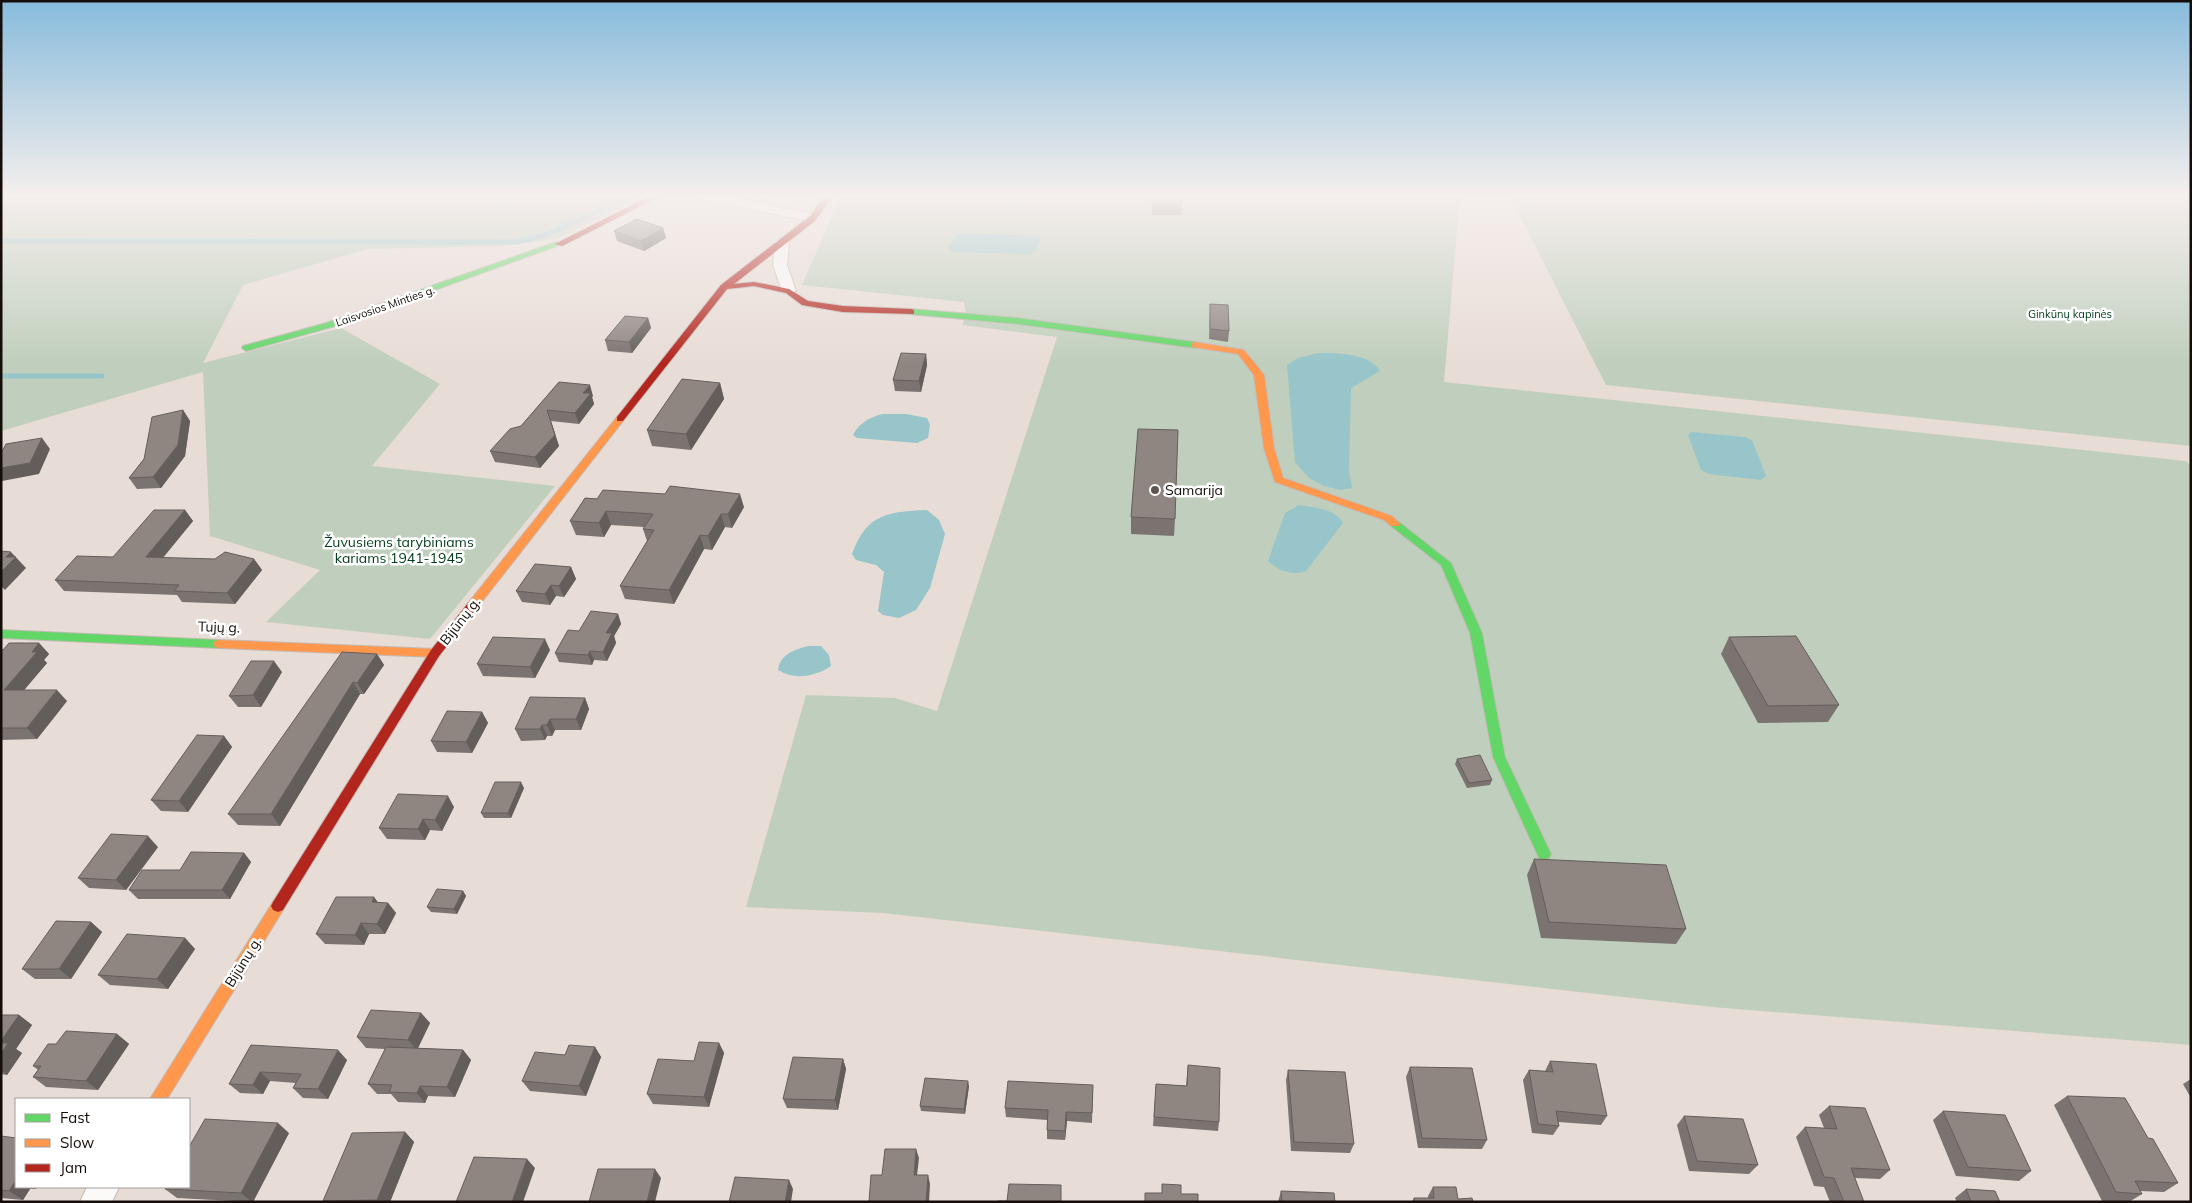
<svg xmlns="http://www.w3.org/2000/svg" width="2192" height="1203" font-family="Mulish,sans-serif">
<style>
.green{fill:#c0cfbd}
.water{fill:#97c5c9}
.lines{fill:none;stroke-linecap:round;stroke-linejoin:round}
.stream{stroke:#97c5c9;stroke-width:5}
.street-casing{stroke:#c4bab5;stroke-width:2}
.fast-casing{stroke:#c4bab5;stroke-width:2}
.slow-casing{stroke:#c4bab5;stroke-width:2}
.jam-casing{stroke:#c4bab5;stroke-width:2}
.street{fill:#fcfaf9;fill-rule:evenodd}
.fast{fill:#63d668;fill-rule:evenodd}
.slow{fill:#ff974d;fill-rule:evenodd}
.jam{fill:#b3261e;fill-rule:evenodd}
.wall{fill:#7b7370}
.shaded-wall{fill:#645e5b}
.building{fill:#8f8682;stroke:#645e5b}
.poi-dot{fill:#5e5551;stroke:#fff;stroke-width:2}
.labels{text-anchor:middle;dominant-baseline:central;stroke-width:5;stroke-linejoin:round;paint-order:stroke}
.far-street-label{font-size:11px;fill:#140d09;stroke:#fff}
.far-park-label{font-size:11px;fill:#003b1a;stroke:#fff}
.poi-label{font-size:14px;fill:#140d09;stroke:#fff;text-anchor:start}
.park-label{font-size:14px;fill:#003b1a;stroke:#fff}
.street-label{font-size:14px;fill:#140d09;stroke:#fff}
</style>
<rect width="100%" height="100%" fill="#e8dcd6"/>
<g class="green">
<polygon points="1,195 647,195 556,239 503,246 368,249 243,285 203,363 341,328 440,384 372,466 555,486 430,639 266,622 320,570 210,536 203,372 1,431"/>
<polygon points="842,195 1460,195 1444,382 2186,461 2191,466 2191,1045 1712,1007 883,913 746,907 806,695 895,698 937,711 1057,337 962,325 966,315 964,302 802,285"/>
<polygon points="1509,195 2191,195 2191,446 1606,385"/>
</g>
<g class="water">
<polygon points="963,233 1038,236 1041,238 1036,251 1030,254 952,252 948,248 958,234"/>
<path d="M1318,353C1336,353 1370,353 1380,371L1351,388L1349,470L1352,488L1340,490L1324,486L1309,478L1295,462L1287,365L1298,358Z"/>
<path d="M882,414H906L927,418L930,425L928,438L917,443L857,438L853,435C860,422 869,418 882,414Z"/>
<polygon points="1691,432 1745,437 1752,440 1766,476 1761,480 1709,474 1701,470 1688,435"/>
<path d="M1299,505C1314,508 1335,508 1343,523L1306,571C1292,576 1279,571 1268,561L1285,513Z"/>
<path d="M927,510L939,520L945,534L930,588L916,610L899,618L883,615L878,611L884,572L876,565L856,560L852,554C867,513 888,512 927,510Z"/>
<path d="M808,646H821L829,655L831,666C816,676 795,681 778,670C780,654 794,650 808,646Z"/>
</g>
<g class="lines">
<g class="stream">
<polyline points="1,241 517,242 551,233 633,195"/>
<polyline points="1,376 102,376"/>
</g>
<g class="street-casing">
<g id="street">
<polygon points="693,195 719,195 813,214 820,218 813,222 700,199"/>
<polygon points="782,238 789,242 787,265 796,291 789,295 782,291 773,265 775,242"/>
<polygon points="87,1187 119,1187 112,1202 80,1202"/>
</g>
</g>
<g class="fast-casing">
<g id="fast">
<polygon points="556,242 563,244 332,327 246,351 242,348 243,346 326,323"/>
<polygon points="911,309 1018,318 1195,342 1199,345 1195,348 1018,324 908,314 908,310"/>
<polygon points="1395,521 1399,522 1451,563 1482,633 1505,757 1551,854 1549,858 1544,860 1539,858 1493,757 1470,633 1441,565 1391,526 1390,524 1391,522"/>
<polygon points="1,630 219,640 223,641 225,644 223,647 219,648 1,638"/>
</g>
</g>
<g class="slow-casing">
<g id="slow">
<polygon points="1195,342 1244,350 1264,375 1274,448 1283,478 1392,516 1400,524 1399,526 1391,526 1384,520 1275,482 1264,448 1254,375 1238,354 1192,347 1192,343"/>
<polygon points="620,416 623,417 623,421 477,608 469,608 467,605 469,602 617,417"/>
<polygon points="219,640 435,649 439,650 441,653 439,656 435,657 219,648 215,647 213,644 215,641"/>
<polygon points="278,900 283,902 285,906 283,910 167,1099 150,1099 273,902"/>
</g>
</g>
<g class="jam-casing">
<g id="jam">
<polygon points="652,195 662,195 562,246 555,244"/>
<polygon points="825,195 833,195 816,220 734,284 754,282 789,289 808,301 843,306 911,309 914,310 914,314 843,312 802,305 786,293 754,286 727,289 623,421 617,421 617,417 721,285 810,216"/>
<polygon points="473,601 477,602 479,605 477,608 439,656 283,910 278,912 273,910 271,906 273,902 431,650 469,602"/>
</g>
</g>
<use href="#street" class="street"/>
<use href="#fast" class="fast"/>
<use href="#slow" class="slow"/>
<use href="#jam" class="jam"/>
</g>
<g class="wall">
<polygon points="1151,195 1181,195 1182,205 1181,215 1152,215"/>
<polygon points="663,228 666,238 644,251 617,241 614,231"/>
<polygon points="1210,304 1229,331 1228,342 1209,339"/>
<polygon points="648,318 651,328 632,353 608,351 605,340"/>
<polygon points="926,354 927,365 921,392 895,391 893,380"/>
<polygon points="559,382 593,396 592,397 594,404 579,424 551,421 559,446 540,468 495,462 490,451 521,426"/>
<polygon points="720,383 724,399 691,450 652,446 647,430"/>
<polygon points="183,410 190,421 185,456 161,488 137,489 129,478"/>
<polygon points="585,498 744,507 732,528 725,527 712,550 704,549 674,604 625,599 620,586 647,541 643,529 644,527 611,525 604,537 576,535 570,521"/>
<polygon points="185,510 193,521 163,558 215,559 254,559 262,570 235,604 182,602 177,595 64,591 55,580 113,557"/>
<polygon points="1131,517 1175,519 1174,536 1131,534"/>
<polygon points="571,567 576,579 564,597 556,596 550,605 522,602 516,591"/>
<polygon points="618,614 621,624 614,636 616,643 607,661 594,660 592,665 559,662 555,653 579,631"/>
<polygon points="1729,637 1839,705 1828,722 1758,723 1721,654"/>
<polygon points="39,643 49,654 44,660 47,663 24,690 67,701 37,739 1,740 1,650"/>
<polygon points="550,650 535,678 483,676 477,664"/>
<polygon points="377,654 384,665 364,694 360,694 280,826 238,825 228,814"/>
<polygon points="282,672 261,707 238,707 229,696"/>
<polygon points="585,698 589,709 581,730 555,730 552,736 547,736 545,740 521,741 515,729"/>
<polygon points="482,712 488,723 472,753 437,752 431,741"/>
<polygon points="224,736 232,747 188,812 161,811 151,800"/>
<polygon points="1457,759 1492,780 1490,785 1467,788 1455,764"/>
<polygon points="524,788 511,818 484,818 481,813"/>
<polygon points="454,807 442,831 430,830 425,840 387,839 379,828"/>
<polygon points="158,847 126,890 89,888 78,878"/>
<polygon points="244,853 251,862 230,899 138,899 129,890 180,870"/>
<polygon points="1534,859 1686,929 1676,944 1541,938 1527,875"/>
<polygon points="463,891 466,896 457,914 431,912 427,907"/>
<polygon points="374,897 378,903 388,903 396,913 385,934 369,934 364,945 325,944 316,934"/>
<polygon points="91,922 102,932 71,979 35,979 22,969"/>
<polygon points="185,938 195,949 168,989 110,985 98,975"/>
<polygon points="421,1013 430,1023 418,1048 463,1050 471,1060 455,1097 428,1096 425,1103 398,1102 391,1094 377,1094 368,1084 385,1049 366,1048 357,1037"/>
<polygon points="1,1015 19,1015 32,1025 16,1049 22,1053 7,1075 1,1074"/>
<polygon points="117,1034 129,1044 98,1090 46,1087 33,1077 38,1070 33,1066 56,1044"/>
<polygon points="719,1043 724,1053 709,1107 653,1104 647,1094"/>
<polygon points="251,1045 347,1060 328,1099 303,1098 293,1088 296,1083 270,1081 263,1094 240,1093 229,1084"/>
<polygon points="595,1047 601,1057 586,1096 530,1091 522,1081 565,1055"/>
<polygon points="843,1059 846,1069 838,1110 787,1108 783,1099"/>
<polygon points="1550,1061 1607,1116 1601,1125 1558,1122 1559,1126 1553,1135 1532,1133 1523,1080 1529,1070 1545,1071"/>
<polygon points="1188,1065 1219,1122 1218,1131 1153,1126 1156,1084 1186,1086"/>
<polygon points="1410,1067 1487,1140 1482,1149 1418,1148 1406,1077"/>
<polygon points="1288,1070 1354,1144 1350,1153 1291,1151 1286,1080"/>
<polygon points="2191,1079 2191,1098 2183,1084"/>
<polygon points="1093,1085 1092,1123 1067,1121 1065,1140 1047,1139 1047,1120 1006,1117 1005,1108"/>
<polygon points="969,1086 965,1114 921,1111 920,1106"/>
<polygon points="2067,1096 2148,1138 2178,1183 2164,1192 2140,1191 2142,1194 2129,1202 2102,1201 2054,1105"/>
<polygon points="1829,1106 1890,1170 1880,1179 1855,1178 1864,1202 1830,1202 1824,1187 1814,1186 1796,1137 1805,1127 1824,1128 1819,1115"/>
<polygon points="1943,1111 2031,1171 2019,1181 1956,1176 1933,1120"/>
<polygon points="1684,1116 1758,1165 1749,1174 1689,1171 1677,1125"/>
<polygon points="405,1132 414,1142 390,1202 324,1202 323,1201"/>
<polygon points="289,1133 253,1202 177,1198 165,1189"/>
<polygon points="1,1136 16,1187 38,1187 36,1189 30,1189 23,1200 1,1198"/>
<polygon points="1433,1187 1458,1199 1473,1202 1412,1202 1414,1198 1428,1198 1428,1196"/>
<polygon points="1966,1189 2000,1202 1957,1202 1955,1198"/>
<polygon points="1281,1191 1335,1202 1278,1202"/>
</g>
<g class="shaded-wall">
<polygon points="663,228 666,238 644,251 641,241"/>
<polygon points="648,318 651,328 632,353 629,342"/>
<polygon points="926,354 927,365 921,392 919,381"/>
<polygon points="720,383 724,399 691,450 686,434"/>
<polygon points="590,385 593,396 592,397 594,404 579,424 575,413 583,393"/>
<polygon points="183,410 190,421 185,456 161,488 153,477"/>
<polygon points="547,410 559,446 540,468 535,457"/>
<polygon points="42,438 50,449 39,474 2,481 1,468"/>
<polygon points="740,494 744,507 732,528 728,514"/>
<polygon points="185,510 193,521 154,568 146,557"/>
<polygon points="606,511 611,525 604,537 599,523"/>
<polygon points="721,514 725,527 712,550 708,536"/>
<polygon points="700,535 704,549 674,604 669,590"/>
<polygon points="11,552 26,568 5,590 1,586 1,572 6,557"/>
<polygon points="254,559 262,570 235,604 227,593"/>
<polygon points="571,567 576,579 564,597 559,586"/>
<polygon points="551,585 556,596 550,605 545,594"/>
<polygon points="618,614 621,624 614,636 616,643 607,661 603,652 606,633"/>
<polygon points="545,639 550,650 535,678 530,667"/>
<polygon points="39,643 49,654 44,660 47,663 14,702 4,690 32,652"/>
<polygon points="590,651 594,660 592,665 588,655"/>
<polygon points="377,654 384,665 364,694 357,683"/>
<polygon points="274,661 282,672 261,707 253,695"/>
<polygon points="353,682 360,694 280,826 271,814"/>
<polygon points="57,690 67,701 37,739 27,728"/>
<polygon points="585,698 589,709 581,730 576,719"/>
<polygon points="482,712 488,723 472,753 466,742"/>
<polygon points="550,719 555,730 552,736 547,725"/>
<polygon points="542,725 547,736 545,740 540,729"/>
<polygon points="224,736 232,747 188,812 179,801"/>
<polygon points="521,782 524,788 511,818 508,813"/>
<polygon points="448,796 454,807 442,831 435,820"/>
<polygon points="423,819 430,830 425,840 418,829"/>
<polygon points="148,836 158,847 126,890 116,880"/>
<polygon points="244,853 251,862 230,899 222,890"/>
<polygon points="463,891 466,896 457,914 454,909"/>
<polygon points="374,897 382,908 372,902"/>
<polygon points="388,903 396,913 385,934 377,924"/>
<polygon points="91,922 102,932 71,979 59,969"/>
<polygon points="361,923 369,934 364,945 355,935"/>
<polygon points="185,938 195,949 168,989 157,979"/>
<polygon points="421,1013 430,1023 417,1050 408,1040"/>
<polygon points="19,1015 32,1025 16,1049 22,1053 7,1075 1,1070 1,1041"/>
<polygon points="117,1034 129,1044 98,1090 86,1081"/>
<polygon points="719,1043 724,1053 709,1107 704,1097"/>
<polygon points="595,1047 601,1057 586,1096 579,1086"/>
<polygon points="338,1050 347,1060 328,1099 318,1089"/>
<polygon points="463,1050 471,1060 455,1097 447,1087"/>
<polygon points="843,1059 846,1069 838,1110 835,1100"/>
<polygon points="260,1072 270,1081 263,1094 253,1085"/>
<polygon points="968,1081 969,1086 965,1114 964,1109"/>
<polygon points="420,1086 428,1096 425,1103 417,1093"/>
<polygon points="1066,1112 1067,1121 1065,1140 1065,1131"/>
<polygon points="278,1123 289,1133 253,1202 252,1202 241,1193"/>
<polygon points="405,1132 414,1142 390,1202 379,1202 377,1200"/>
<polygon points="916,1149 919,1158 916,1184 914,1175"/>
<polygon points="527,1159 535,1168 523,1202 512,1202"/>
<polygon points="655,1169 661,1178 655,1202 647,1202"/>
<polygon points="928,1175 930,1184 929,1202 926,1202"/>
<polygon points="16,1180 16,1187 27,1187 30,1189 23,1200 9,1191"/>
<polygon points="789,1180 793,1189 791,1202 785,1202"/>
</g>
<g class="building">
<polygon points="1152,195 1181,195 1182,205 1153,205"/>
<polygon points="637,219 663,228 641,241 614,231"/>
<polygon points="1210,304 1228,305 1229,331 1210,329"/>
<polygon points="625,316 648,318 629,342 605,340"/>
<polygon points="901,353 926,354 919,381 893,380"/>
<polygon points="682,379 720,383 686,434 647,430"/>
<polygon points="559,382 590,385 583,393 591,393 575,413 547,410 555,435 535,457 490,451 510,429 521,426"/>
<polygon points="183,410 178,445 153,477 129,478 144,459 152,417"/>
<polygon points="1138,429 1178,430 1175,519 1131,517"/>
<polygon points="42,438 30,463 1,468 1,453 6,444"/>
<polygon points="670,486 740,494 728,514 721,514 708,536 700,535 669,590 620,586 654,530 643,529 653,514 606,511 599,523 570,521 585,498 597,499 603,490 665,494"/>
<polygon points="154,510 185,510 146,557 215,559 225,552 254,559 227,593 174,591 179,585 55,580 77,556 113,557"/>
<polygon points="1,551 11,552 6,557 16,557 1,572"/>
<polygon points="535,564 571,567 559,586 551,585 545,594 516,591"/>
<polygon points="591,611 618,614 606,633 612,633 603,652 590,651 588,655 555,653 568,630 579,631"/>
<polygon points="1796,636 1839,705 1768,706 1729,637"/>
<polygon points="493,637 545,639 530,667 477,664"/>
<polygon points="9,643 39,643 32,652 37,652 4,690 57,690 27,728 1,728 1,650 3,650"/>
<polygon points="342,652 377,654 357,683 353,682 271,814 228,814"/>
<polygon points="251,661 274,661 253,695 229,696"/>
<polygon points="530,697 585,698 576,719 550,719 547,725 542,725 540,729 515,729"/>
<polygon points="447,711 482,712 466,742 431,741"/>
<polygon points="197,735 224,736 179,801 151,800"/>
<polygon points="1480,755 1492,780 1469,783 1457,759"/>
<polygon points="495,782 521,782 508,813 481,813"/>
<polygon points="398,794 448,796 435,820 423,819 418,829 379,828"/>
<polygon points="111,834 148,836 116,880 78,878"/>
<polygon points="191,852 244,853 222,890 129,890 142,870 180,870"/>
<polygon points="1534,859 1666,865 1686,929 1549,922"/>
<polygon points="437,889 463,891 454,909 427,907"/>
<polygon points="336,897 374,897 372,902 388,903 377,924 361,923 355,935 316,934"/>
<polygon points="56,921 91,922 59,969 22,969"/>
<polygon points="127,934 185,938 157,979 98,975"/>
<polygon points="371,1010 421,1013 408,1040 357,1037"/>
<polygon points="1,1015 19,1015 1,1041"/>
<polygon points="66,1031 117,1034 86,1081 33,1077 41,1066 33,1066 48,1044 56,1044"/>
<polygon points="699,1042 719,1043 704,1097 647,1094 658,1059 694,1061"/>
<polygon points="1,1043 8,1043 1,1054"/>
<polygon points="251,1045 338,1050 318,1089 293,1088 301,1074 260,1072 253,1085 229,1084"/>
<polygon points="569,1045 595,1047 579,1086 522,1081 535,1052 565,1055"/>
<polygon points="386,1047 463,1050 447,1087 420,1086 417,1093 389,1092 392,1085 368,1084"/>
<polygon points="793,1057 843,1059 835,1100 783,1099"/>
<polygon points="1550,1061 1596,1064 1607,1116 1556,1111 1559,1126 1538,1124 1529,1070 1553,1072"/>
<polygon points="1188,1065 1220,1068 1219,1122 1154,1117 1156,1084 1187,1086"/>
<polygon points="1410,1067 1472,1068 1487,1140 1422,1138"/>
<polygon points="1288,1070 1345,1072 1354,1144 1294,1142"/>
<polygon points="925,1078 968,1081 964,1109 920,1106"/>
<polygon points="1008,1081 1093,1085 1092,1113 1066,1112 1065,1131 1047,1130 1048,1110 1005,1108"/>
<polygon points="2067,1096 2125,1098 2148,1138 2153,1139 2178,1183 2135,1181 2142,1194 2116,1192"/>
<polygon points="1829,1106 1865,1108 1890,1170 1851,1168 1864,1202 1844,1202 1834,1178 1824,1177 1805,1127 1837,1129"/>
<polygon points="1943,1111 2005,1115 2031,1171 1968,1167"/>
<polygon points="1684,1116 1743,1119 1758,1165 1697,1161"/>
<polygon points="205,1119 278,1123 241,1193 165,1189 166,1187 189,1187 189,1147"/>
<polygon points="405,1132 377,1200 323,1201 352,1133"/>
<polygon points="1,1136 16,1138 16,1180 9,1191 1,1190"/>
<polygon points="885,1149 916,1149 914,1175 928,1175 926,1202 869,1202 871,1175 882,1175"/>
<polygon points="474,1157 527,1159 512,1202 456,1202"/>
<polygon points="598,1169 655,1169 647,1202 589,1202"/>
<polygon points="735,1177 789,1180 785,1202 729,1202"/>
<polygon points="1009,1184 1061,1185 1061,1202 998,1202 998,1201 1007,1201"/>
<polygon points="1162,1184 1181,1185 1181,1194 1198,1194 1198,1202 1145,1202 1145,1193 1162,1193"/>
<polygon points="1433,1187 1456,1187 1458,1199 1472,1198 1473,1202 1414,1202 1414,1198 1434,1198"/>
<polygon points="1966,1189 1995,1191 2000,1202 1971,1202"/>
<polygon points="1281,1191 1334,1193 1335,1202 1282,1202"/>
</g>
<linearGradient id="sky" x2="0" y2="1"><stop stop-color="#87bbdc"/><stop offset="0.54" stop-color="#f5efed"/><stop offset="1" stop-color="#f5efed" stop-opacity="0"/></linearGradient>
<rect width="2192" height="363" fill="url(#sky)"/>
<circle class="poi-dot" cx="1155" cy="490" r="5"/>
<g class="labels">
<g class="far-street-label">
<text transform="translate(385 306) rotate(-19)">Laisvosios Minties g.</text>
</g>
<g class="far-park-label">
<text x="2070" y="314">Ginkūnų kapinės</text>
</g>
<g class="poi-label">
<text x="1165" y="490">Samarija</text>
</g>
<g class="park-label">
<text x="399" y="542">Žuvusiems tarybiniams<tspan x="399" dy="16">kariams 1941-1945</tspan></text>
</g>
<g class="street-label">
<text transform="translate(460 621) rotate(-52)">Bijūnų g.</text>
<text transform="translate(219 627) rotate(2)">Tujų g.</text>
<text transform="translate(243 962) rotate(-58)">Bijūnų g.</text>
</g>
</g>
<rect width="2192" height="1203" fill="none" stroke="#140d09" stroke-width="5"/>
<rect x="15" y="1098" width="175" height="90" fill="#ffffff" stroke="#a19e9d"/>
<rect x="25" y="1114" width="25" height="8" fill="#63d668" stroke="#a19e9d"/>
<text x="60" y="1123" font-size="15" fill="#140d09">Fast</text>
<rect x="25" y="1139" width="25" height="8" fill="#ff974d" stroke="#a19e9d"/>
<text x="60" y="1148" font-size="15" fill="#140d09">Slow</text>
<rect x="25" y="1164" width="25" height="8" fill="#b3261e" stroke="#a19e9d"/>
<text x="60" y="1173" font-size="15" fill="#140d09">Jam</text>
</svg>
